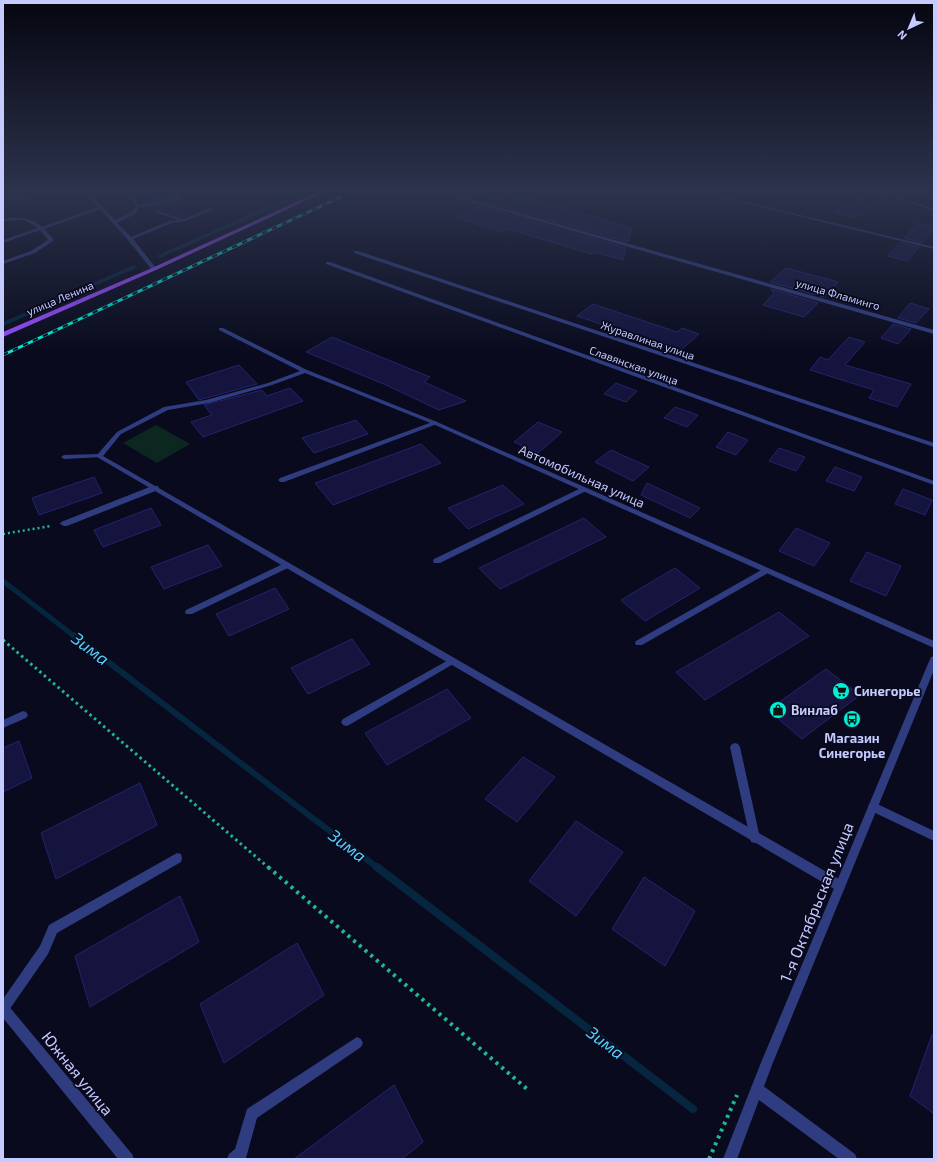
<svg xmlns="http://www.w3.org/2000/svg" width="937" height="1162" font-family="'Exo 2',sans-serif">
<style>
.green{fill:#0c2720}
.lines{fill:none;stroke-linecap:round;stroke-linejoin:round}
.stream-far4{stroke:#06263f;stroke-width:3.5}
.stream-far3{stroke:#06263f;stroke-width:4}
.stream-far2{stroke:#06263f;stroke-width:5}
.stream-far1{stroke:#06263f;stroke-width:6}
.stream{stroke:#06263f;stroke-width:8}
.building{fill:#14143f;stroke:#23246e}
.path-far2{stroke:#21b78f;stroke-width:2.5;stroke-dasharray:2 3;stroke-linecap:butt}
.path-far1{stroke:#21b78f;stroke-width:3;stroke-dasharray:2.5 3.5;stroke-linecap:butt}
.path{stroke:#21b78f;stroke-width:4;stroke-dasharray:3 4.5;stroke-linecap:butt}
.service{fill:#2f3d80;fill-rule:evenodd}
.minor{fill:#2f3d80;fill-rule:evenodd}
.tertiary{fill:#2f3d80;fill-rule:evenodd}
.primary{fill:#984cff;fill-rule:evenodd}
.rail-casing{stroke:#00f0d7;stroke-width:3}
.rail{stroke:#090a1d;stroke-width:2;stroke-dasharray:5.5;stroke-linecap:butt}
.labels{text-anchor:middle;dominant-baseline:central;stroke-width:3.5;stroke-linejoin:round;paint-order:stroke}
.far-street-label{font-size:11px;fill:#c5caff;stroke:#090a1d}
.street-label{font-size:13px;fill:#c5caff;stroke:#090a1d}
.poi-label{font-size:13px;font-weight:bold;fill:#c5caff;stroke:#090a1d;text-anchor:start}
.near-street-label{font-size:16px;fill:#c5caff;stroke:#090a1d}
.near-water-label{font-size:17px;font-style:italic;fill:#53d2ff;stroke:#090a1d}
</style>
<rect width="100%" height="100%" fill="#090a1d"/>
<polygon class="green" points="156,425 190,444 157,463 123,443"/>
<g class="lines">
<g class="stream-far4">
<polyline points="160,256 305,192"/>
<polyline points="42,307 134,267"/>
</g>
<polyline class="stream-far3" points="3,324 45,306"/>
<polyline class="stream-far2" points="3,581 74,636"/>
<polyline class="stream-far1" points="73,635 378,868"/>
<polyline class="stream" points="377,867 693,1109"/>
</g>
<g class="building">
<polygon points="135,192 165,192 170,198 144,203"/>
<polygon points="505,192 552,203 550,204 632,228 628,242 486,202"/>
<polygon points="869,192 878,192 888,197 854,218 834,212"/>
<polygon points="174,203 185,216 183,217 152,207"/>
<polygon points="479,206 626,248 623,260 594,252 592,254 508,229 503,232 456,218"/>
<polygon points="918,223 934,227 934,229 922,243 904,238"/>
<polygon points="900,242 919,247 907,261 888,256"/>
<polygon points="786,268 838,282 824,297 770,282"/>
<polygon points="771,289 818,303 804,317 763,305 774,293"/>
<polygon points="910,303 929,309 916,323 898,318"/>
<polygon points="593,304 677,332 682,328 699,334 680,351 577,316"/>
<polygon points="893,324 911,329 898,344 881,338"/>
<polygon points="332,337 430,377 424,382 466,401 439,410 386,385 306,352"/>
<polygon points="849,337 865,342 845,365 911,384 897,407 869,398 874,390 810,370 820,357 828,360"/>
<polygon points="239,365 257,384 199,400 186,382"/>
<polygon points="616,383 637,391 626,402 604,394"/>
<polygon points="290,388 303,401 203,437 191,422 212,415 204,405 262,390 267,396"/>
<polygon points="675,407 698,415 687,427 664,418"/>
<polygon points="356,420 368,434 314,453 302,438"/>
<polygon points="538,422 562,432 538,453 514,442"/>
<polygon points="728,432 748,440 736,455 716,447"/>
<polygon points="421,444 441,463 333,505 315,483"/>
<polygon points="779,448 805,457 796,471 769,461"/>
<polygon points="611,450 649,467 633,481 595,462"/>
<polygon points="835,467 862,477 854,491 826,481"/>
<polygon points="94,477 102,493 39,515 32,498"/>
<polygon points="647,483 700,508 690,518 641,495"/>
<polygon points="503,485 524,504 468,529 448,508"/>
<polygon points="903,489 932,500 925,515 895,504"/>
<polygon points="151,508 161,525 103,547 94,530"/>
<polygon points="584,518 606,537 500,589 479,568"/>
<polygon points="796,528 830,543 814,566 779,551"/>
<polygon points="208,545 222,566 164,589 151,567"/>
<polygon points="867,552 901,566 886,596 850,581"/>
<polygon points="675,568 700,588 645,621 621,600"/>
<polygon points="275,588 289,609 229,636 216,614"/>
<polygon points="779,612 809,636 705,700 676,672"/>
<polygon points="352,639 370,664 308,694 291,668"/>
<polygon points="826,669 860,695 802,739 768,710"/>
<polygon points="447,689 471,718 387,765 365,733"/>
<polygon points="19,741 32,778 3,792 3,748"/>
<polygon points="523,757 555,777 517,822 485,799"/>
<polygon points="140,783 157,825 56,879 41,833"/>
<polygon points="576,821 623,852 576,916 529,881"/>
<polygon points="644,877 695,911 665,966 612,929"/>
<polygon points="180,896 199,942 90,1007 75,956"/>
<polygon points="297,943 324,995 224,1063 200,1004"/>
<polygon points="932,1035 934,1035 934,1114 910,1096"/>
<polygon points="394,1085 423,1142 402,1159 294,1159"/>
</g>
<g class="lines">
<polyline class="path-far2" points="3,534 51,526"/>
<polyline class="path-far1" points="3,640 269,868"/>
<g class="path">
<polyline points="268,867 527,1089"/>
<polyline points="709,1159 737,1095"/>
</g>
<g class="service">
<polygon points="56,192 65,192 3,201 3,199"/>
<path d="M85,192H89L115,220L131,212L136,207L126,192H130L139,205L177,198L172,192H176L182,199V200L139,208L135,214L117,223L131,237L169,221L178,220L155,212V210L183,219L210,208L214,209L186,221L172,223L133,239L156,268V270H152L128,240L100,209L44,229L53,239V241L35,253L3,264V261L31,251L48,240L40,230L3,243V240L38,228L24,220L3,221V219C18,216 30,217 42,227L98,207Z"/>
<polygon points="435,421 437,422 437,424 284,482 280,482 278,480 280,478"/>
<polygon points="99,454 102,456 101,457 64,459 61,457 64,455"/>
<polygon points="152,486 158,486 159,488 158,490 67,526 64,526 60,524 61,522"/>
<polygon points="581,488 587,488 588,490 440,563 434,563 433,561 434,559"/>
<polygon points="287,562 291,565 290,567 192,614 186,614 185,612 186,610"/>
<polygon points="765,568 769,571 768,573 642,645 636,645 635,643 636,641"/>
<polygon points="452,658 455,659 456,661 455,663 349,725 346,726 343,725 341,722 343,719"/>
<polygon points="23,711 26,712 28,715 26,718 3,728 3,720"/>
<polygon points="735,743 738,744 740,747 760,838 759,842 755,843 751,842 750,838 730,747 732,744"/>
<polygon points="177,853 181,854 182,858 181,862 57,933 48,954 7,1013 3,1015 3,999 40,946 49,925"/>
<polygon points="357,1037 361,1039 363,1043 361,1047 257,1118 246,1158 244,1159 227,1159 229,1154 235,1149 247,1109"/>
</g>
<g class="minor">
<polygon points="699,192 705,192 934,247 934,249"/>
<polygon points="879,192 884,192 934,209 934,211"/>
<polygon points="459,196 934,330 934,334 457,198 457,196"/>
<polygon points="354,251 358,251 934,443 934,447 354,253"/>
<polygon points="326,262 330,262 934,481 934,485 326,264"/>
<polygon points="219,328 223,328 307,370 437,422 934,641 934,648 433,424 305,373 272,385 209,403 168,410 121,434 103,456 844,882 845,886 844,890 840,891 836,890 97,457 97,455 117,432 164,407 206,400 268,383 300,371 219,330"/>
<polygon points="873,802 934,831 934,841 869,810 868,807 869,804"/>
<polygon points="3,1002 7,1004 132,1154 134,1159 118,1159 3,1018"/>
<polygon points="757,1084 762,1085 855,1154 857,1159 839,1159 752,1095 751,1090 752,1085"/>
</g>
<polygon class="tertiary" points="934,656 934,670 772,1065 737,1159 723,1159 760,1065 930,659 931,657"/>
<polygon class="primary" points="318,192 325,192 156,270 3,337 3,332 152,268"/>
<g class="rail-casing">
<polyline id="rail" points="3,355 351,192"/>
</g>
<use href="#rail" class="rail"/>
</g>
<linearGradient id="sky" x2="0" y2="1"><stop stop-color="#050610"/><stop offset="0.54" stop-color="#2c334c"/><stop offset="1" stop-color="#2c334c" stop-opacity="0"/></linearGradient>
<rect width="937" height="354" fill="url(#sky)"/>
<defs>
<g id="supermarket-disc" transform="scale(0.9)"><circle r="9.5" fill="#00f0d7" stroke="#090a1d"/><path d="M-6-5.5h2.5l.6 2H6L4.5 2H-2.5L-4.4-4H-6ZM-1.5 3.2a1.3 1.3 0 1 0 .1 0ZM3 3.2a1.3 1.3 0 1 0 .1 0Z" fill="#111"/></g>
<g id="shop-disc" transform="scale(0.9)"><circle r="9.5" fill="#00f0d7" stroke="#090a1d"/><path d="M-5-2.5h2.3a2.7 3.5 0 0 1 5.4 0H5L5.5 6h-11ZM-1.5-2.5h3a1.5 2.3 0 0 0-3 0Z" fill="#111"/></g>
<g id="bus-disc" transform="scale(0.9)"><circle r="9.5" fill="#00f0d7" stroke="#090a1d"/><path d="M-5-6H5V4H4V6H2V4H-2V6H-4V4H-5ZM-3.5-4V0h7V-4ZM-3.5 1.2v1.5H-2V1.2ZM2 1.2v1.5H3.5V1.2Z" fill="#111"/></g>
</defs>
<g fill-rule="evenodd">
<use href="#supermarket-disc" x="841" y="691"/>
<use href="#shop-disc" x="778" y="710"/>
<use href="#bus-disc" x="852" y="719"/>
</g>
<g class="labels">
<g class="far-street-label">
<text transform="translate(838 294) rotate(16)">улица Фламинго</text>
<text transform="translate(60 298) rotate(-23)">улица Ленина</text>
<text transform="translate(648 340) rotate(19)">Журавлиная улица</text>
<text transform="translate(634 365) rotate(20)">Славянская улица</text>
</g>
<g class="street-label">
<text transform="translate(582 476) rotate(24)">Автомобильная улица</text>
</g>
<g class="poi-label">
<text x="854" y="691">Синегорье</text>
<text x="791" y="710">Винлаб</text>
<text x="852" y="738" text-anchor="middle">Магазин<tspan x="852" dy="15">Синегорье</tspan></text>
</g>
<g class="near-street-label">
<text transform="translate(816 902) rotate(-68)">1-я Октябрьская улица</text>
<text transform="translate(78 1073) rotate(51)">Южная улица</text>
</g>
<g class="near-water-label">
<text transform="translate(91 648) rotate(37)">Зима</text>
<text transform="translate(348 845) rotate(37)">Зима</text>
<text transform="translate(606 1042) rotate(37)">Зима</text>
</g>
</g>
<rect width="937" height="1162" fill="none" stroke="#c5caff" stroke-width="8"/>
<g transform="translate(909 28) rotate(224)" stroke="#090a1d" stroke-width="3" paint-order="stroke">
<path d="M0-3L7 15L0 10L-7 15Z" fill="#c5caff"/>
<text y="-6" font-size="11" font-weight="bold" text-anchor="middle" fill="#c5caff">N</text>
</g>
</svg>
